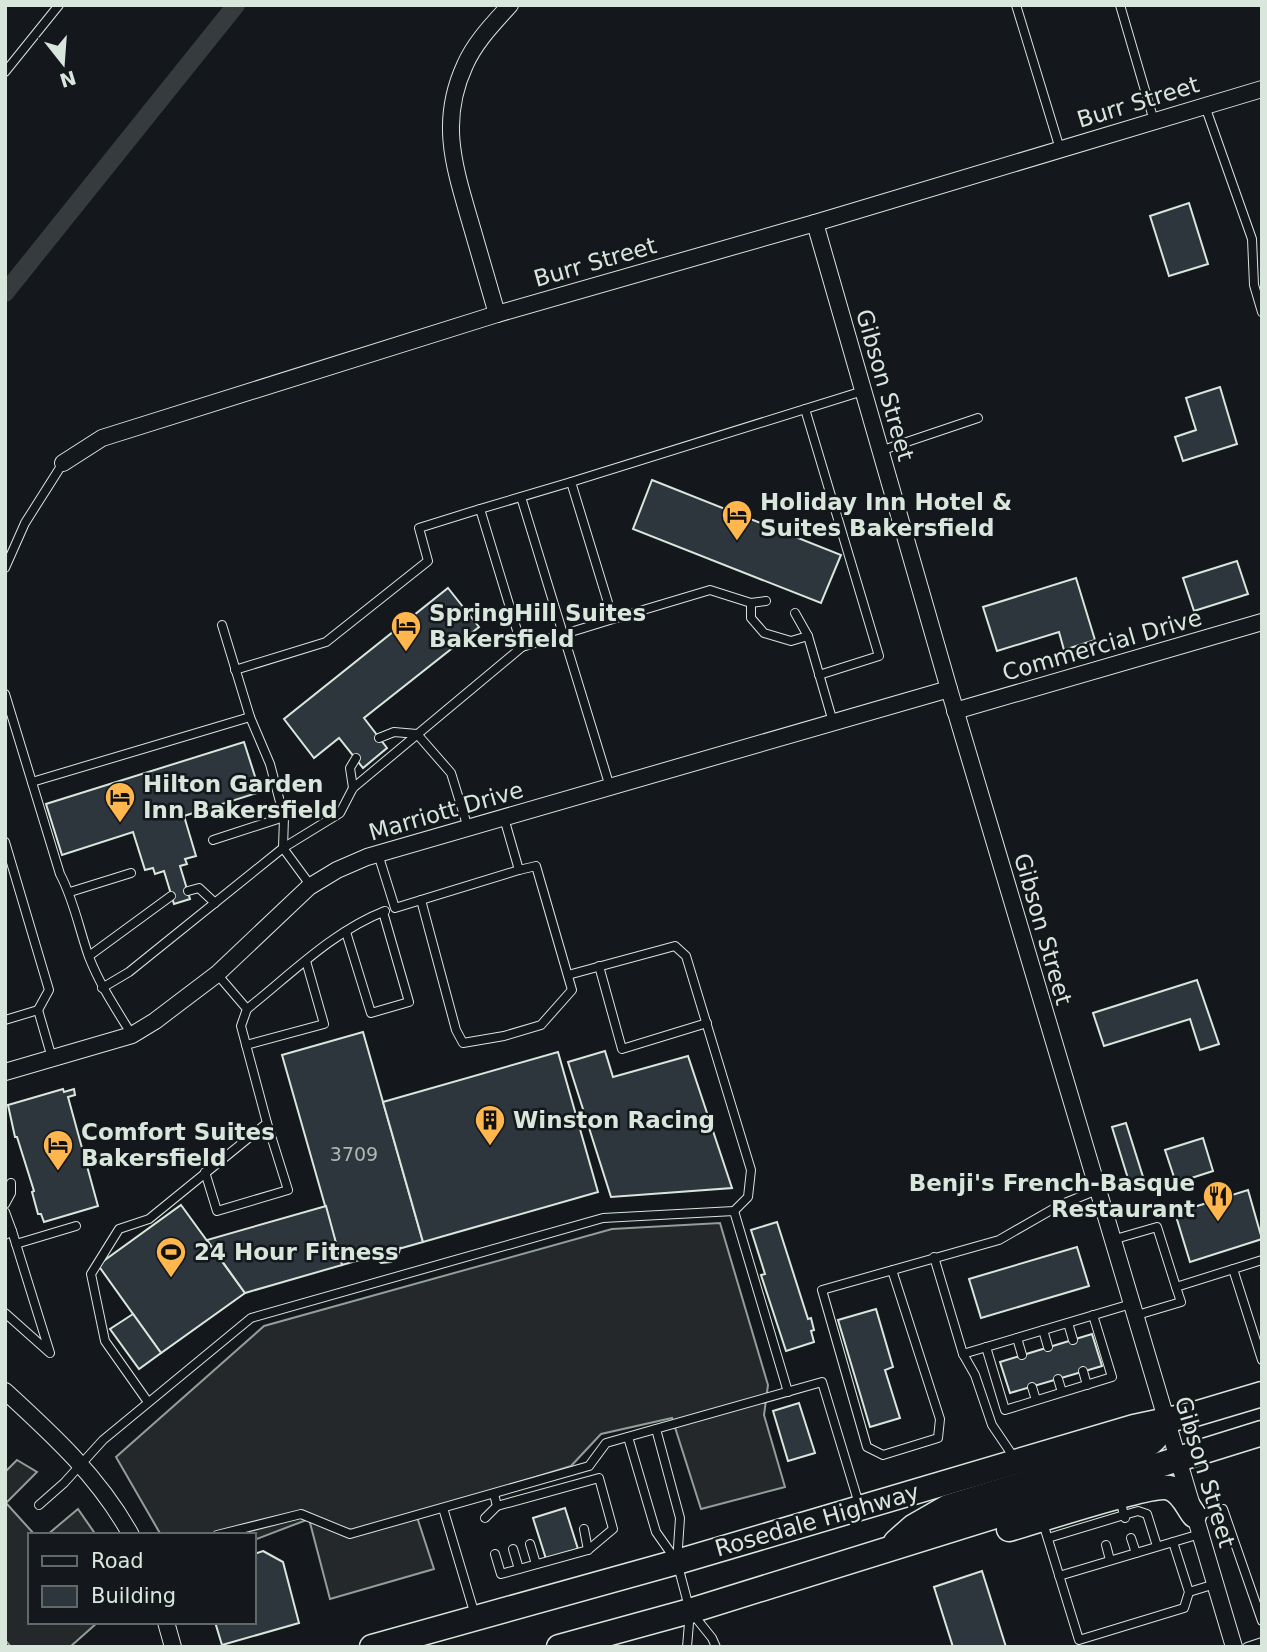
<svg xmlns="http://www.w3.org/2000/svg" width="1267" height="1652" font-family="'DejaVu Sans',sans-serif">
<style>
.parking{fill:#24282b;stroke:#939e99;stroke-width:2}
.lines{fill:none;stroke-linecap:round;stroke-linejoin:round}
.canal{stroke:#363b3e;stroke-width:18}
.building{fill:#2c363c;stroke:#d8e6dc;stroke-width:2}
.service-casing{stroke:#d8e6dc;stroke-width:10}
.minor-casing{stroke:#d8e6dc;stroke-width:18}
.primary-casing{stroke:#d8e6dc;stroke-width:27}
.service{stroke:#14181c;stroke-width:8}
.minor{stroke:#14181c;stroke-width:16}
.primary{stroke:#14181c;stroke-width:24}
.labels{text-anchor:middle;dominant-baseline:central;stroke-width:5;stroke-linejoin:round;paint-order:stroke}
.number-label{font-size:19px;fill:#adbab4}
.street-label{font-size:23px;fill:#d8e6dc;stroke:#14181c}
.poi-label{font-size:23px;font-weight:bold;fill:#d8e6dc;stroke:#14181c;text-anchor:start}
</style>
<rect width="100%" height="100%" fill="#14181c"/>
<g class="parking">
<polygon points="720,1223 768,1385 764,1415 785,1487 701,1509 672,1418 601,1434 571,1466 416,1514 434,1569 330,1599 309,1519 254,1540 254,1535 161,1535 116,1457 264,1326 612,1229"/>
<polygon points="17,1460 37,1472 6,1503 35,1535 30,1535 30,1622 98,1622 70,1647 11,1647 5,1640 5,1472"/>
<polygon points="78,1509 96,1535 47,1535 66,1519"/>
</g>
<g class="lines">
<polyline class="canal" points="5,293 236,5"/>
</g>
<g class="building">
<polygon points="1189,203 1208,264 1169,276 1150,216"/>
<polygon points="1220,387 1237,444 1183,461 1175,437 1196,430 1186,398"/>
<polygon points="652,480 841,555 821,603 633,529"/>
<polygon points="1237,561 1248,594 1194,611 1183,578"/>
<polygon points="1076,578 1095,640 1064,650 1059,632 997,651 983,607"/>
<polygon points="448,588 479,627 364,718 387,748 363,768 339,738 314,758 284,719"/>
<polygon points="244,742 260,792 184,816 196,856 185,859 187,864 180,866 190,899 174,904 164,871 155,874 153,868 145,870 133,832 62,855 46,804"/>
<polygon points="1197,980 1219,1044 1200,1050 1190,1019 1104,1046 1093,1013"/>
<polygon points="363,1032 423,1242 342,1265 282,1055"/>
<polygon points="605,1051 613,1077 688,1056 732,1188 611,1197 568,1062"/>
<polygon points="558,1052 598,1192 423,1242 383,1102"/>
<polygon points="63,1089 64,1092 74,1089 75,1095 68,1097 98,1206 44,1222 41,1214 38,1214 32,1192 34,1191 17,1137 15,1137 8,1105"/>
<polygon points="1126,1123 1144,1180 1130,1185 1112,1127"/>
<polygon points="1203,1138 1213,1171 1176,1183 1165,1150"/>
<polygon points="1248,1190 1262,1239 1190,1262 1175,1213"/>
<polygon points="181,1205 245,1293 161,1353 98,1265"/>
<polygon points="326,1206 342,1265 245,1293 207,1240"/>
<polygon points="777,1222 808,1319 811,1318 814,1330 811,1331 814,1342 786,1351 761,1275 765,1274 751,1230"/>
<polygon points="1077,1247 1089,1286 981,1318 969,1279"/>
<polygon points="400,1248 398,1257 391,1262 381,1263 373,1256"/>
<polygon points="876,1309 893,1367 885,1370 900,1418 870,1427 838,1320"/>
<polygon points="133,1314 161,1353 139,1369 110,1329"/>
<polygon points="1092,1334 1102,1366 1010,1393 1000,1362"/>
<polygon points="799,1403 815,1453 788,1461 773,1411"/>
<polygon points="565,1508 578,1549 546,1559 533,1518"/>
<polygon points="263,1551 283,1562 299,1623 222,1645 215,1622 254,1622 254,1554"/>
<polygon points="982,1571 1006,1647 953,1647 934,1587"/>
</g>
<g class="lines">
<g class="service-casing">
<g id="service">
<polyline points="1016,5 1060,149"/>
<polyline points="1120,5 1154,121"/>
<polyline points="5,72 59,5"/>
<polyline points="1205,106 1252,239 1254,285 1262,312"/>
<polyline points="805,409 879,656 819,675"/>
<polyline points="880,451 978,418"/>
<polyline points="521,497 610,787"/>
<polyline points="480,509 571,482"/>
<polyline points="5,568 25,523 63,463"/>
<polyline points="751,603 766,601"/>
<polyline points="795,613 808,636"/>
<polyline points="222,625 250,717 270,764 284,817 283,848"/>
<polyline points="235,670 326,642 428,561 419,528 480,509 522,647 613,619"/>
<path d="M5,694L60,874C74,900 79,929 89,957C100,985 116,1009 132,1035"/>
<polyline points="833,722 808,636 791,641 764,633 751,618 751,603 710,590 613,619 571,482 863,391"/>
<polyline points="379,738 394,732 417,734 451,773 468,828"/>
<polyline points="32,782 250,717"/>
<polyline points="353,788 350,768 356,758"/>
<polyline points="213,840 284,817"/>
<polyline points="5,842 49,990 38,1010"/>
<polyline points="283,848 340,813 353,788 522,647"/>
<polyline points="378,854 395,908 519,870"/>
<polyline points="188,891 199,888 215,903"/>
<polyline points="70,892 131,873"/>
<polyline points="421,900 456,1030 463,1043 504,1036 541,1025 572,990 536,866 519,870 504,818"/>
<polyline points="346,932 371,1013 409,1002 383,912"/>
<polyline points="89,956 171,896"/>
<polyline points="599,966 622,1049 707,1023"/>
<polyline points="568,975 675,946 686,956 751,1170 748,1197 734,1211"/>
<polyline points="102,988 129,972 283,848 311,886"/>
<path d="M247,1009C290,975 333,931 385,911"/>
<polyline points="5,1020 38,1010 52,1058"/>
<polyline points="246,1045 324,1024 306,961"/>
<polyline points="205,1172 217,1211 288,1190 267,1123"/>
<polyline points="5,1204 11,1193 11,1183"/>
<polyline points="5,1212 12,1231 5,1235"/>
<polyline points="1112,1240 1157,1227 1176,1287"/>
<polyline points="16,1244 76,1226"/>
<polyline points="934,1257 963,1354 975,1375 992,1425 1015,1459"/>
<polyline points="1233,1269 1262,1360"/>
<polyline points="892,1270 940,1419 938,1438 883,1455 867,1447 822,1290 999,1240 1060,1205 1097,1190"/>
<polyline points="5,1313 50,1353 12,1231"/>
<polyline points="1134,1316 1181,1302 1176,1287 1262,1260"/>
<polyline points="1068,1323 1073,1340"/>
<polyline points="1043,1330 1048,1347"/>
<polyline points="1017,1338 1022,1355"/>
<polyline points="986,1347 1005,1410 1112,1377 1093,1315"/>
<polyline points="963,1354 1131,1304"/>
<polyline points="1083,1371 1087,1385"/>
<polyline points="1058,1379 1062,1392"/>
<polyline points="1032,1387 1036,1400"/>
<polyline points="148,1402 105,1341 91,1274 119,1229 149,1219 267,1123 241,1026 247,1009 217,974"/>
<polyline points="656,1429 680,1518 677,1562 690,1611 687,1647"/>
<polyline points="628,1437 656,1532 675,1559"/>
<polyline points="494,1494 497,1506 599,1478 613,1529 588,1550 501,1574 495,1554"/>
<polyline points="39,1505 64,1483 103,1440 251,1318 603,1218 734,1211 788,1392"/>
<polyline points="443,1508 475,1615"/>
<polyline points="1197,1515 1223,1509 1262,1621"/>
<polyline points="485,1518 497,1506"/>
<polyline points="1125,1518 1124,1515 1138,1511 1147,1514 1157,1546"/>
<polyline points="1043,1523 1079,1640 1184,1608 1189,1592 1173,1542 1059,1576"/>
<polyline points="584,1529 588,1550"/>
<polyline points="217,1535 301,1514 350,1534 589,1466 606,1443 822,1382 859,1504"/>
<polyline points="1048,1538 1124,1515 1120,1499"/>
<polyline points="1131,1538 1136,1553"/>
<polyline points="1173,1542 1200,1534"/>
<polyline points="530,1544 536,1564"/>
<polyline points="1106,1545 1110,1560"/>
<polyline points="513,1549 519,1569"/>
<polyline points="1189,1592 1215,1584"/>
<polyline points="692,1613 712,1638 716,1647"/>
<polyline points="1247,1647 1262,1642"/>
</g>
</g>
<g class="minor-casing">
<g id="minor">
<polyline points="815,223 949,689 1234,1647"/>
<path d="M497,314C488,283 479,252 470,221C454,166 439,121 465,65C475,42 493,24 510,5"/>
<polyline points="63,463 102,438 497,314 815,223 1262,89"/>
<polyline points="955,711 1262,622"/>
<polyline points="5,1072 132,1035 155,1021 217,974 309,887 337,870 367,857 949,689"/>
<path d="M5,1391C53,1435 99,1477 131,1535"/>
<polyline points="166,1622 173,1647"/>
</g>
</g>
<g class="primary-casing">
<g id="primary">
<path d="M1009,1529C1034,1522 1153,1482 1170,1488C1182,1492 1187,1506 1194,1515"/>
<path d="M896,1542L913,1527L948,1507L1142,1448C1155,1442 1160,1433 1165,1421"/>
<polyline points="372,1647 677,1562 1134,1427 1195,1414 1262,1394"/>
<polyline points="559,1647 690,1611 1262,1433"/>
</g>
</g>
<use href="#service" class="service"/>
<use href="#minor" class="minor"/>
<use href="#primary" class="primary"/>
</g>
<defs>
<g id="hotel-pin" transform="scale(1.575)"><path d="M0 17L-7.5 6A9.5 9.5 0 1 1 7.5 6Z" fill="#ffb74d" stroke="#14181c"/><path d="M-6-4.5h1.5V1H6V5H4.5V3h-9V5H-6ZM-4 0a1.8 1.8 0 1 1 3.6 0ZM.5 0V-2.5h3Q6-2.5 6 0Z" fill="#111"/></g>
<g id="building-pin" transform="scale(1.575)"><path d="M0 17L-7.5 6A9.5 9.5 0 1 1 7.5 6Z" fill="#ffb74d" stroke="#14181c"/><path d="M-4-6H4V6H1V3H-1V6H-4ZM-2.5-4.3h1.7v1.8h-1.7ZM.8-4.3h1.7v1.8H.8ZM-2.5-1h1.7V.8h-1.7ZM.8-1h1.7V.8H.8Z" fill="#111"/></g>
<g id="restaurant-pin" transform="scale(1.575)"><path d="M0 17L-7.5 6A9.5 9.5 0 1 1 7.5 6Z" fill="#ffb74d" stroke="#14181c"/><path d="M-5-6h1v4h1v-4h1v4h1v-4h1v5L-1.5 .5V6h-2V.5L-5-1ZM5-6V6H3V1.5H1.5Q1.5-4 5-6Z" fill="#111"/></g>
<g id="stadium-pin" transform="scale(1.575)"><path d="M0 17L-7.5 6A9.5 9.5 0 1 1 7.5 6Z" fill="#ffb74d" stroke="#14181c"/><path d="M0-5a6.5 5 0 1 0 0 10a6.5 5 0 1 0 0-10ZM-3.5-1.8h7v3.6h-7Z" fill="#111"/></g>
</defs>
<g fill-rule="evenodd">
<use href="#hotel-pin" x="737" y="515"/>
<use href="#hotel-pin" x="406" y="626"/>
<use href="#hotel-pin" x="120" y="797"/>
<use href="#building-pin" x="490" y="1120"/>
<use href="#hotel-pin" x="58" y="1145"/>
<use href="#restaurant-pin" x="1218" y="1196"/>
<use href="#stadium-pin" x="171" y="1252"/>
</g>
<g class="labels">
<g class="number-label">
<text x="354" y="1154">3709</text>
</g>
<g class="street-label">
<text transform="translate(1138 102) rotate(-17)">Burr Street</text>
<text transform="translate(595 262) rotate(-16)">Burr Street</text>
<text transform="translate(885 385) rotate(74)">Gibson Street</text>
<text transform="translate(1102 645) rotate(-16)">Commercial Drive</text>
<text transform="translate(446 811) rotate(-16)">Marriott Drive</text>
<text transform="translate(1043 929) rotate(74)">Gibson Street</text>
<text transform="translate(1205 1472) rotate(73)">Gibson Street</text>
<text transform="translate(817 1520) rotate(-16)">Rosedale Highway</text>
</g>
<g class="poi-label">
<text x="760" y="502">Holiday Inn Hotel &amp;<tspan x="760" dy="26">Suites Bakersfield</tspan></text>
<text x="429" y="613">SpringHill Suites<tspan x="429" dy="26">Bakersfield</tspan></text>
<text x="143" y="784">Hilton Garden<tspan x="143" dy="26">Inn Bakersfield</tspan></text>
<text x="513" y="1120">Winston Racing</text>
<text x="81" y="1132">Comfort Suites<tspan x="81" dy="26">Bakersfield</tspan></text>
<text x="1195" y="1183" text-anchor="end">Benji's French-Basque<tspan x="1195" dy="26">Restaurant</tspan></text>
<text x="194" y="1252">24 Hour Fitness</text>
</g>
</g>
<rect width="1267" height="1652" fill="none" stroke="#d8e6dc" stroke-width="14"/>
<rect x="28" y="1533" width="228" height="91" fill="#14181c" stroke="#626a69" stroke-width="2"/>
<rect x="42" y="1556" width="35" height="10" fill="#14181c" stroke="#626a69" stroke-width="2"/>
<text x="91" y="1568" font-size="21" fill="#d8e6dc">Road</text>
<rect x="42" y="1586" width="35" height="21" fill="#2c363c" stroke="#626a69" stroke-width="2"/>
<text x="91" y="1603" font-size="21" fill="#d8e6dc">Building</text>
<g transform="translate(63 63) rotate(163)" stroke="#14181c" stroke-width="5" paint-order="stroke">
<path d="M0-5L12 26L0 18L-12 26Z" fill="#d8e6dc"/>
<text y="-10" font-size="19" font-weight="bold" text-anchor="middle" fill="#d8e6dc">N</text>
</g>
</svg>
